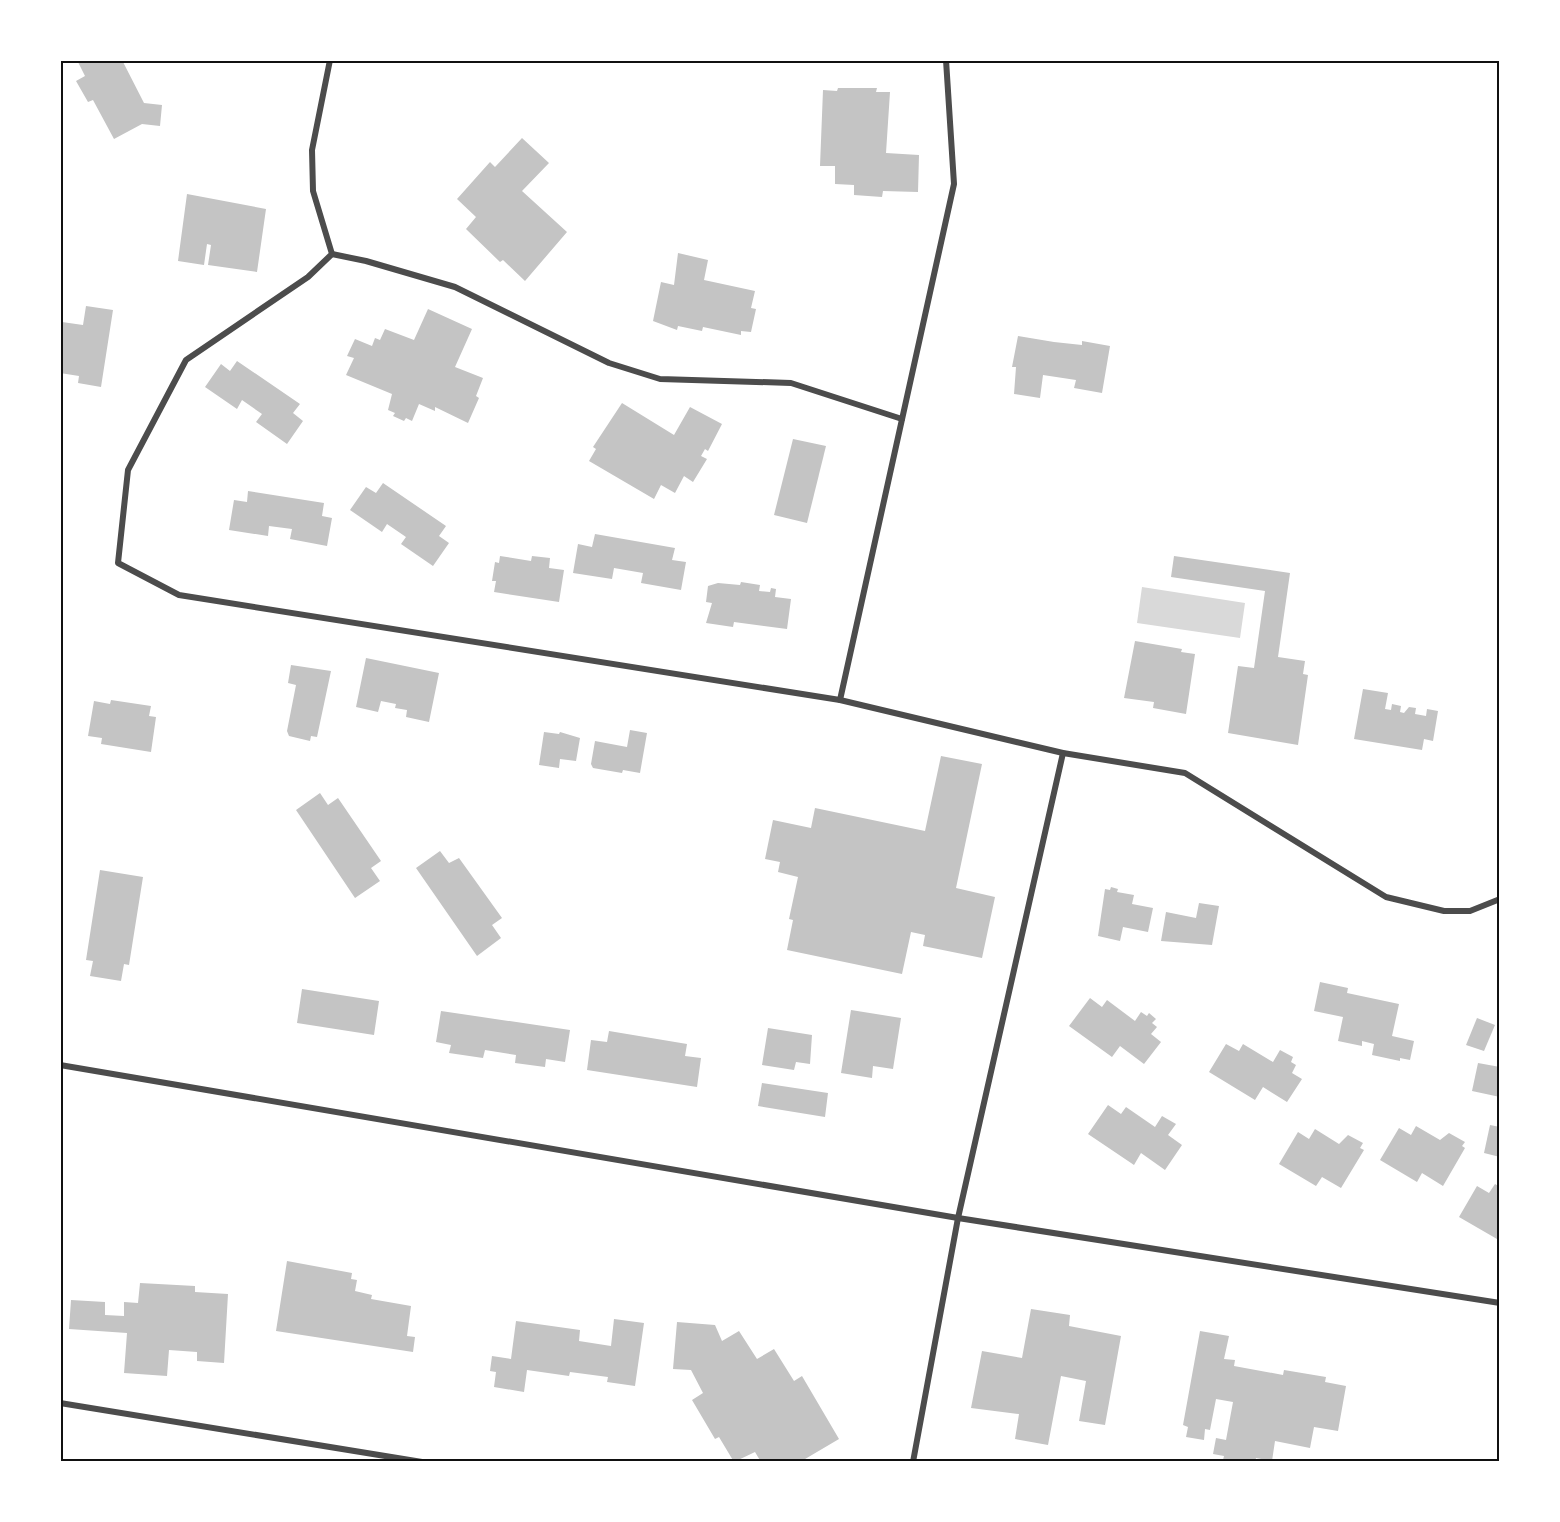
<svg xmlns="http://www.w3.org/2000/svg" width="1560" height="1522" font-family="Montserrat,sans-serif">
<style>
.water{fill:#d9d9d9}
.building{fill:#c4c4c4}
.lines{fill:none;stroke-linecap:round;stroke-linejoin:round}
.minor{stroke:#4c4c4c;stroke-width:6}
.neatline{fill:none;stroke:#111;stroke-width:2}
</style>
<rect width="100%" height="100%" fill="#fff"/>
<polygon class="water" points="1142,587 1245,603 1240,638 1137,623"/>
<g class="building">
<polygon points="77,60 122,60 144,103 162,105 160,126 142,124 114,139 93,100 88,102 76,81 85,76"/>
<polygon points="838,88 877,88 876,92 890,92 886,153 919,155 918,192 883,191 882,197 854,195 854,185 835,184 835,166 820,166 823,90 837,91"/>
<polygon points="522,138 549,163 522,191 567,232 525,281 503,260 500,262 466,229 476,217 457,199 490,162 495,167"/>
<polygon points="187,194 266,209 257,272 208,265 211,245 207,244 204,265 178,261"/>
<polygon points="678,253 708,260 704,280 755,291 751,308 756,309 751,332 741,331 741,335 703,327 702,331 678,326 677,330 653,321 661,282 674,285"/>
<polygon points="86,306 113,310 101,387 78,383 79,376 60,373 60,313 63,313 62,322 83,325"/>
<polygon points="428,309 472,329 455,367 483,378 476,396 479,398 468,423 435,407 435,411 419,404 412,421 406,418 404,421 393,416 395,413 388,410 392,394 346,375 354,358 347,356 355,339 372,346 375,338 380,340 385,329 414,340"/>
<polygon points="1018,336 1054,342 1082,345 1082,341 1110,346 1102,393 1074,388 1076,380 1043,375 1040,398 1014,394 1016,367 1012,367"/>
<polygon points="237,361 300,404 293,413 303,421 287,444 256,422 262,414 242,400 237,409 205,387 221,364 230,371"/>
<polygon points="622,403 674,435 690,407 722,424 708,451 705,449 701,456 707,459 693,482 684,476 675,493 661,485 654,499 589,461 596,449 593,447"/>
<polygon points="793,439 826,446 807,523 774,515"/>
<polygon points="383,483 446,526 439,536 449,543 433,566 401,544 406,537 387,524 382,532 350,510 366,487 376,493"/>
<polygon points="248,491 324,503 322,516 332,518 327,546 290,539 292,529 269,526 268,536 229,530 234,500 247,502"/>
<polygon points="595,534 675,548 672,560 686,562 681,590 641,583 643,573 614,568 612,579 573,573 578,544 592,547"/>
<polygon points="500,556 531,561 532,556 550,558 549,568 564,570 559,602 494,592 496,581 492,581 495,562 499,563"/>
<polygon points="1174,556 1290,573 1278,657 1305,661 1303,674 1308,675 1298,745 1228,733 1238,666 1254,668 1265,591 1171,577"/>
<polygon points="741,582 760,585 759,591 770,592 771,588 776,589 775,597 791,599 787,629 734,622 733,627 706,623 712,603 706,602 708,586 718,583 740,585"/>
<polygon points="1135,641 1182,649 1181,652 1195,654 1186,714 1153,708 1154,702 1124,698"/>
<polygon points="366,658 439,673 429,722 406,717 407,710 395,708 396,704 381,701 378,712 356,707"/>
<polygon points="291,665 331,671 317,737 311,736 310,741 289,736 287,731 296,685 288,683"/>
<polygon points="1363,689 1388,693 1385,709 1391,710 1392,704 1401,706 1400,712 1404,713 1409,707 1416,708 1415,714 1426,716 1427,709 1438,711 1433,741 1424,739 1422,750 1354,739"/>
<polygon points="111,700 151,706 149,716 156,717 151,752 101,744 102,738 88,736 94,701 110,704"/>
<polygon points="630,730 647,733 640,773 623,770 622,773 593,768 591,764 595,741 627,747"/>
<polygon points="544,732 559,734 560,732 580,738 576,761 560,759 559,768 539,765"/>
<polygon points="941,756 982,764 956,888 995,897 982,958 923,946 925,935 911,932 902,974 787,950 793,920 789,919 798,877 778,872 780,862 765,859 773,820 811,828 815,808 925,831"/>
<polygon points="320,793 328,805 338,798 381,861 371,868 380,881 355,898 296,810"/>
<polygon points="440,851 449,863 459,858 502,918 492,925 501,938 477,956 416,868"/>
<polygon points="100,870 143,877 129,965 124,964 121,981 90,976 93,961 86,960"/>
<polygon points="1111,887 1118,889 1117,892 1134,895 1132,904 1153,908 1148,932 1123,927 1120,941 1098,936 1105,889 1110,890"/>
<polygon points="1199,903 1219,906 1212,945 1161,941 1166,912 1196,918"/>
<polygon points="1320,982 1348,988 1347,993 1399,1004 1392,1036 1414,1041 1410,1060 1400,1058 1400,1061 1372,1055 1374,1044 1362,1041 1362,1046 1338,1041 1343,1017 1314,1011"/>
<polygon points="302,989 379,1001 374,1035 297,1023"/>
<polygon points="1090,998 1102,1007 1107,1000 1135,1021 1141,1012 1147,1016 1149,1013 1156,1019 1152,1023 1157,1027 1151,1034 1161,1042 1144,1064 1120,1046 1112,1057 1069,1026"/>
<polygon points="851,1010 901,1018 893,1069 873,1066 872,1078 841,1073"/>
<polygon points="441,1011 570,1030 565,1062 546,1059 545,1067 515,1063 516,1055 485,1050 483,1058 449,1053 451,1045 436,1042"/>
<polygon points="1477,1018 1495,1025 1484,1051 1466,1045"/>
<polygon points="768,1028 812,1035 810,1064 796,1062 794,1070 762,1065"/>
<polygon points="609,1031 687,1044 685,1056 701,1058 697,1087 587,1070 591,1040 607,1042"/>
<polygon points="1226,1044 1239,1051 1243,1044 1273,1062 1280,1050 1293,1057 1291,1062 1296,1065 1292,1073 1302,1079 1287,1102 1263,1087 1255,1100 1209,1072"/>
<polygon points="1478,1063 1500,1067 1500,1097 1472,1091"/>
<polygon points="762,1083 828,1093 825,1117 758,1106"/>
<polygon points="1108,1105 1121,1114 1126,1107 1155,1127 1162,1116 1176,1124 1168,1135 1182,1145 1165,1170 1141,1153 1134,1165 1088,1134"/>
<polygon points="1490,1125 1500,1127 1500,1157 1484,1153"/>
<polygon points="1416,1126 1440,1140 1449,1133 1465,1142 1462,1146 1465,1148 1443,1186 1422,1173 1417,1182 1380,1160 1399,1128 1411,1135"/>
<polygon points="1315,1129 1339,1144 1348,1135 1363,1143 1360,1148 1364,1150 1341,1188 1322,1177 1316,1186 1279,1164 1298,1132 1309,1139"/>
<polygon points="1495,1184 1500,1187 1500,1234 1497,1239 1459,1217 1477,1186 1489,1193"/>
<polygon points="287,1261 352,1273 351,1279 357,1280 355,1291 372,1295 371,1299 411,1306 407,1336 415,1337 413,1352 276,1331"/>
<polygon points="140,1283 195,1286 195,1292 228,1294 224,1363 197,1361 197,1352 169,1350 167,1376 124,1373 127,1333 69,1329 71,1300 105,1302 105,1315 124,1316 124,1302 138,1303"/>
<polygon points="1031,1309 1070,1315 1069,1326 1121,1336 1105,1425 1079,1421 1086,1381 1061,1376 1048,1445 1015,1439 1019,1414 971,1408 982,1351 1022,1358"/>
<polygon points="614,1319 644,1323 635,1386 607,1382 608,1377 570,1372 569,1376 527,1370 524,1392 494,1387 496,1372 490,1371 492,1356 511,1359 516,1321 580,1330 579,1341 611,1346"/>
<polygon points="677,1322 715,1325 722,1341 739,1331 757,1359 774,1349 794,1381 802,1376 839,1439 800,1462 761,1462 755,1452 734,1462 719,1437 715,1439 692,1400 703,1393 691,1370 673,1369"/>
<polygon points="1200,1331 1229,1336 1224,1359 1235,1360 1234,1366 1283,1375 1284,1370 1326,1377 1325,1382 1346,1386 1338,1431 1314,1427 1310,1448 1275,1441 1272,1461 1256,1458 1255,1462 1223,1460 1224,1456 1213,1454 1216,1438 1226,1440 1233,1402 1216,1399 1210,1430 1205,1429 1204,1440 1186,1437 1188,1427 1183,1425"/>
</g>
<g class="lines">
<g class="minor">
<polyline points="330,60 312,150 313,191 332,254 308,277 186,360 128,470 118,563 179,595 840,700 1063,753 1185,773 1386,897 1444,911 1470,911 1500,899"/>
<polyline points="332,254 366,261 455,287 609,363 660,379 791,383 902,419"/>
<polyline points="840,700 954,184 946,60"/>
<polyline points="60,1065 958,1218 1500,1303"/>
<polyline points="60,1403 422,1462"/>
<polyline points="913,1462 958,1218 1063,753"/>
</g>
</g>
<rect width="1560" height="1522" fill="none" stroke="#ffffff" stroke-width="123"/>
<rect x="62" y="62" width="1436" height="1398" class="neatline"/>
</svg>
